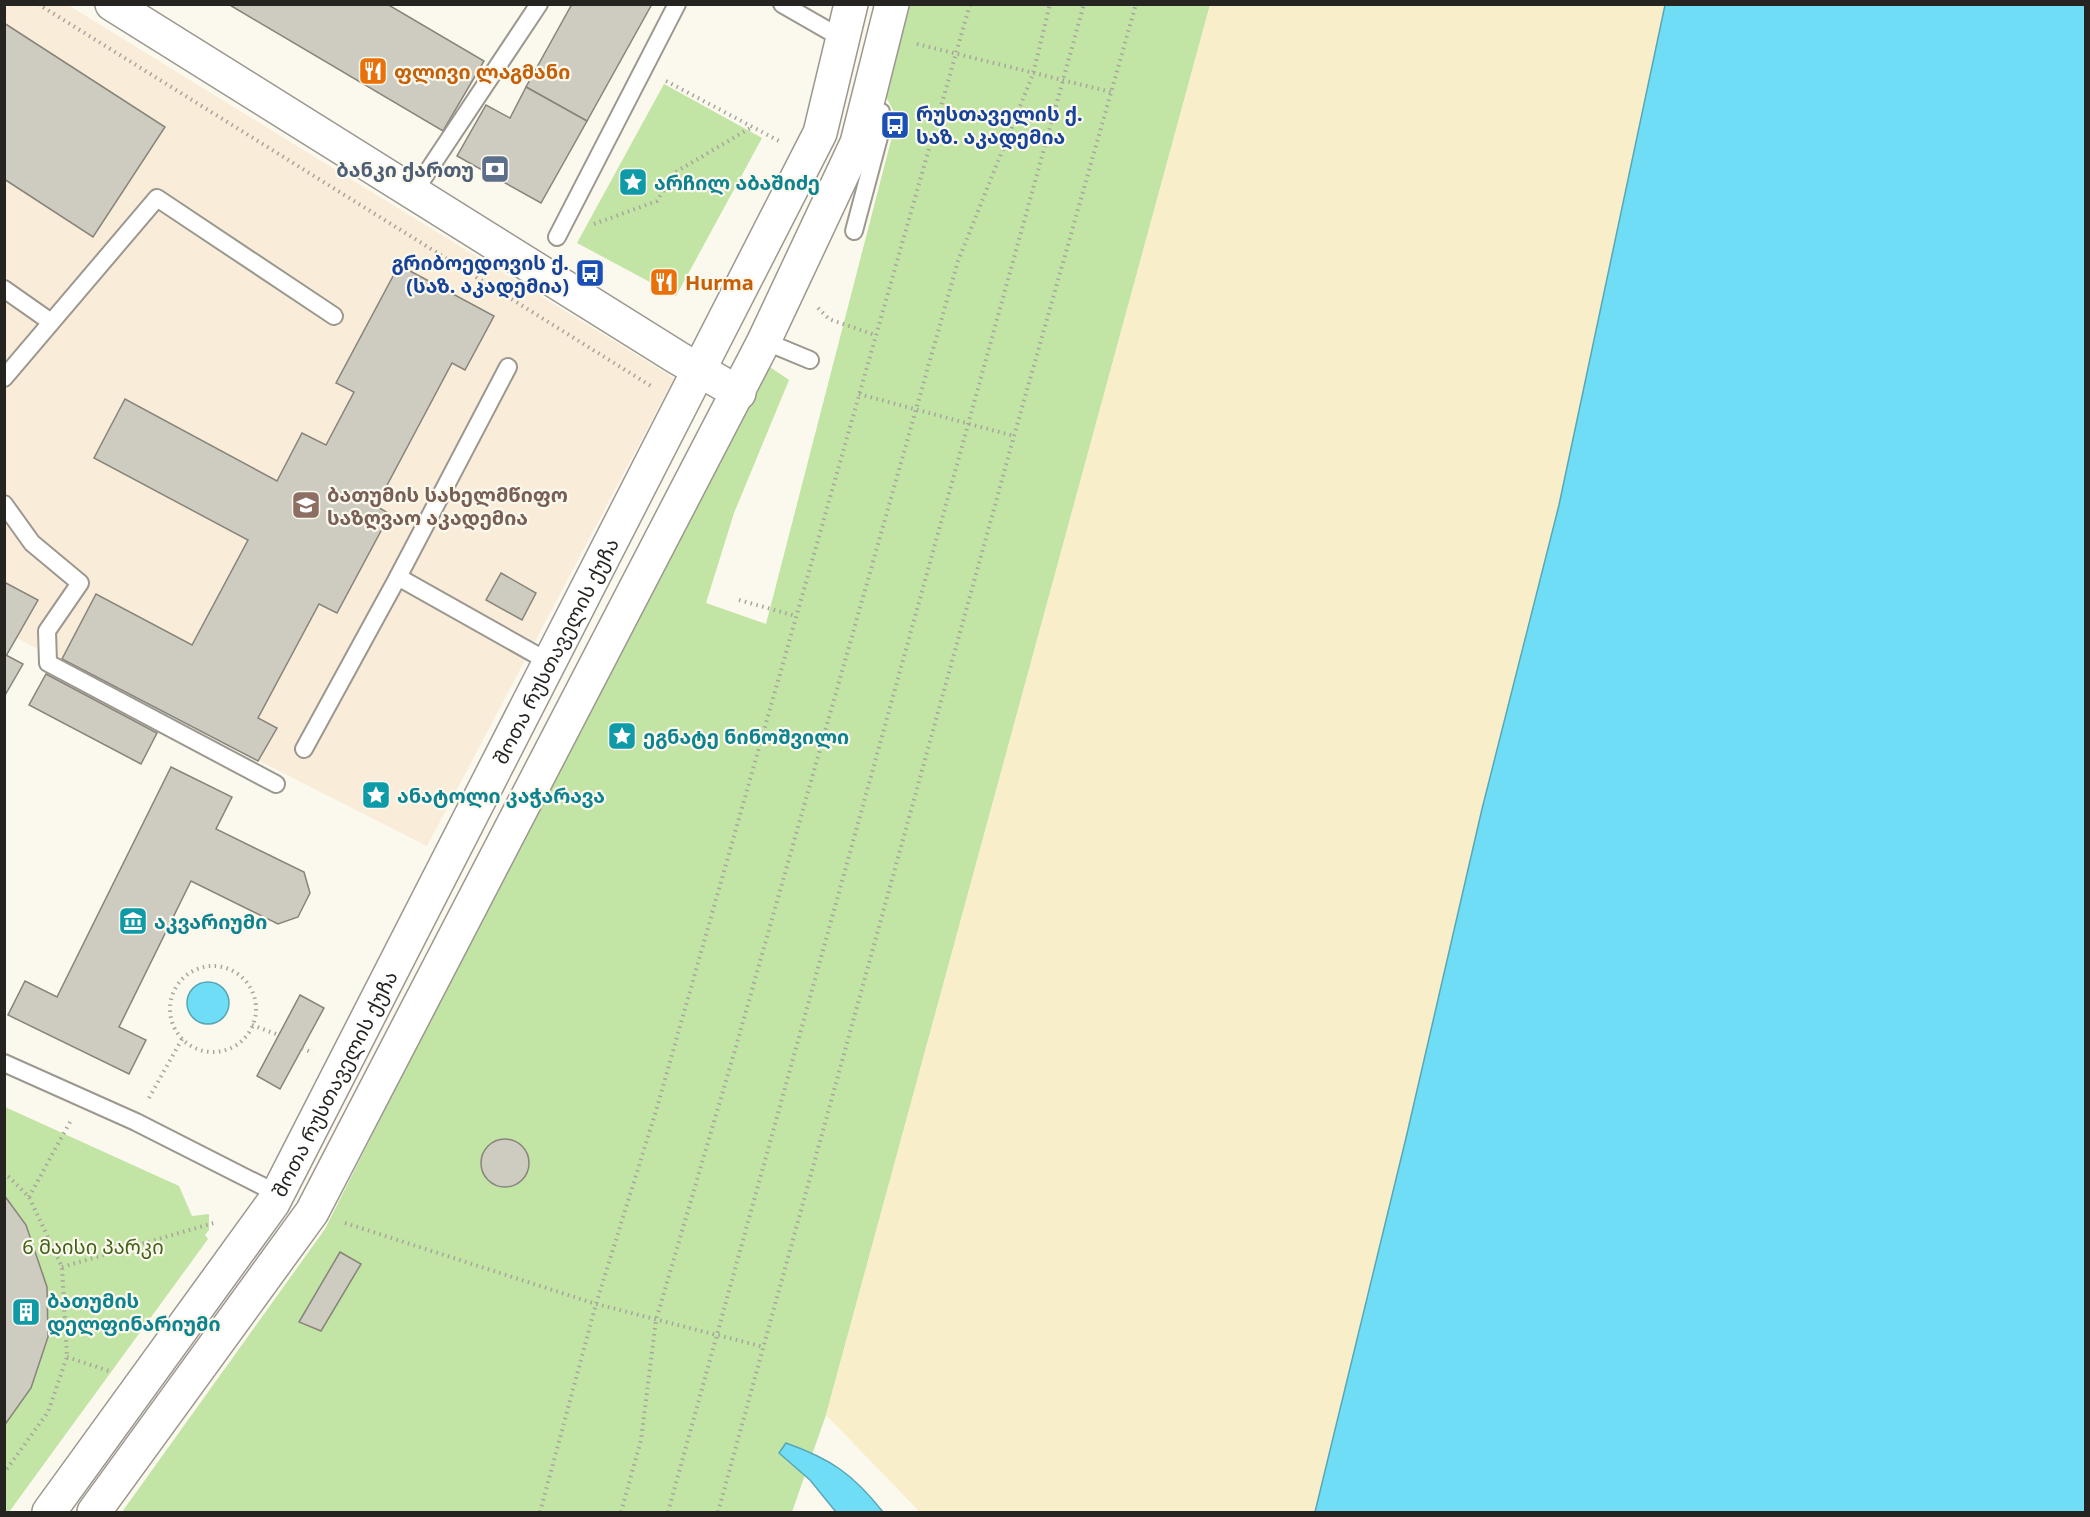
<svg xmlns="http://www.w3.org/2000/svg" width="2090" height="1517" font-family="'Noto Sans','Noto Sans Georgian',sans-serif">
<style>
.education{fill:#f9ecd8}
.green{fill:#c2e4a4}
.sand{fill:#f8eec9}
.water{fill:#6fddf5;stroke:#59a6b5;stroke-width:1.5}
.building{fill:#cecbc1;stroke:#87847b;stroke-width:1.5}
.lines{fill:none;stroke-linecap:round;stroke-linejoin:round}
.service-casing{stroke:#9c988f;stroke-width:20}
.tertiary-casing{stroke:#9c988f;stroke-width:36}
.secondary-casing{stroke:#9c988f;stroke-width:36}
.path{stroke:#a8a59e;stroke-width:4;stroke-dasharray:1.5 4.5;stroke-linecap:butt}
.service{stroke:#fff;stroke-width:16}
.tertiary{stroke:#fff;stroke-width:33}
.secondary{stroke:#fff;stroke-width:33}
.labels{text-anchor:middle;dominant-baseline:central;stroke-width:4.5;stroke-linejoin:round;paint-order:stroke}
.food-label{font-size:20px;font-weight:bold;fill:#c56008;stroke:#fbf8ee;text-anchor:start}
.transit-label{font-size:20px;font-weight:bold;fill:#164399;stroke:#fbf8ee;text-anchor:start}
.service-label{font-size:20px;font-weight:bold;fill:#4e5e75;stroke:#fbf8ee;text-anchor:end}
.culture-label{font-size:20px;font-weight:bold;fill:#0d838f;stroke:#fbf8ee;text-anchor:start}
.education-label{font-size:20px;font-weight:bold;fill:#785e54;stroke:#fbf8ee;text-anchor:start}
.street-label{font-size:20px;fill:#252420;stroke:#fbf8ee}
.park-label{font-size:20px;fill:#416217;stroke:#fbf8ee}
</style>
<rect width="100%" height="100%" fill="#fbf8ee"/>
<polygon class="education" points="4,5 68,5 674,378 427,846 5,632"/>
<g class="green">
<polygon points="906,5 1210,5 826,1415 792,1512 122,1512 325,1229 761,361 789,380 734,513 706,603 766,624 897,117 882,90"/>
<polygon points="664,84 762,138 676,296 577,243"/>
<polygon points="5,1107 179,1186 192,1216 209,1214 209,1230 205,1235 208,1239 9,1512 5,1512"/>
</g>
<polygon class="sand" points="1210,5 1665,5 1559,505 1482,809 1406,1138 1315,1512 920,1512 826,1415"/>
<g class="water">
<polygon points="1665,5 2085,5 2085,1512 1315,1512 1406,1138 1482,809 1559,505"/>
<circle cx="208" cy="1003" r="21"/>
<path d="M786,1443C831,1459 853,1474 883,1512H836L810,1480L779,1453Z"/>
</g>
<g class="building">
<polygon points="228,4 387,4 484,61 443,131"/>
<polygon points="572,4 652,4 587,121 526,87"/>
<polygon points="4,23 165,127 93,237 4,179"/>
<polygon points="526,87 587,121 541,203 457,156 486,105 510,118"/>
<polygon points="399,265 494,316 465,370 452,363 376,506 390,514 337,613 319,604 258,718 277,728 258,761 62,659 96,594 192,645 248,540 94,458 125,399 277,481 302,433 326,445 354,392 336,383"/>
<polygon points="501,573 536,593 522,620 486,600"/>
<polygon points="4,582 38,600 6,656 4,654"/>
<polygon points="4,654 23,664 4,697"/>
<polygon points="46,674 157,733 141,764 29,705"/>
<polygon points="171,767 232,797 216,829 304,872 310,893 298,917 278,924 191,881 119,1027 146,1040 129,1074 8,1015 25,981 57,997"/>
<polygon points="300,995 324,1008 280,1089 257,1076"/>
<circle cx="505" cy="1163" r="24"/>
<polygon points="4,1195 26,1225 47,1287 48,1337 31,1388 4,1426"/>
<polygon points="340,1252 361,1264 321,1331 299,1322"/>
</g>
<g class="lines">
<g class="service-casing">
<g id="service">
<polyline points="782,4 843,39"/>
<polyline points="414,192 539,4"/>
<polyline points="854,231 882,126 881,112 866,107"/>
<polyline points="557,237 677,4"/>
<polyline points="4,289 51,322"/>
<polyline points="764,341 810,360"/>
<polyline points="4,378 157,198 334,316"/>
<polyline points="4,504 32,543 80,583 47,631 48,663 276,784"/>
<polyline points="398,577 508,367"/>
<polyline points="304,749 398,577 549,662"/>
<polyline points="4,1063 136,1122 278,1194"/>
</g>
</g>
<g class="tertiary-casing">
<polyline id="tertiary" points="112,4 678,358 739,393"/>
</g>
<g class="secondary-casing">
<g id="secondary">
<path id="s1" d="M49,1512L273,1203L820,133L851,4"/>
<polyline points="94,1512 312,1212 764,341 857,143 892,4"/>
</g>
</g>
<g class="path">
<polyline points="38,4 651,386"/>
<polyline points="917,44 1111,92"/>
<polyline points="666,81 779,141"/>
<polyline points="594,224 657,201 674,173 752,127"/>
<polyline points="818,308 829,319 875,335"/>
<polyline points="859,394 1014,436"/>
<polyline points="739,600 796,616"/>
<circle cx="213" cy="1009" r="43"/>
<polyline points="252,1025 279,1035"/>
<polyline points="302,1048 313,1053"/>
<polyline points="149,1098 182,1039"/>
<polyline points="4,1172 29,1197 62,1267 67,1357 48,1412 4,1473"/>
<polyline points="29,1197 70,1122"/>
<polyline points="345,1223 596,1304 764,1347"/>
<polyline points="62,1267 217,1222"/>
<polyline points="67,1357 109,1371"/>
<polyline points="540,1512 596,1304 656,1111 970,4"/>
<polyline points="621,1512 641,1440 656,1320 737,1043 958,261 1033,74 1050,4"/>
<polyline points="668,1512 1084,4"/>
<polyline points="718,1512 1014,436 1136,4"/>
</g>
<use href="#service" class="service"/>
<use href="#tertiary" class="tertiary"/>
<use href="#secondary" class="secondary"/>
</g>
<defs>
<g id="restaurant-square" transform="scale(1.5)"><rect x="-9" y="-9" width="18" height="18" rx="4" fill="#e8710a" stroke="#fbf8ee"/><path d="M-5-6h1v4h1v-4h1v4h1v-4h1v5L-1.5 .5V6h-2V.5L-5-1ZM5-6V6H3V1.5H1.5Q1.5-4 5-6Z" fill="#fff"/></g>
<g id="bus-square" transform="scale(1.5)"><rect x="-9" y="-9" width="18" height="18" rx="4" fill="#1a4fb4" stroke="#fbf8ee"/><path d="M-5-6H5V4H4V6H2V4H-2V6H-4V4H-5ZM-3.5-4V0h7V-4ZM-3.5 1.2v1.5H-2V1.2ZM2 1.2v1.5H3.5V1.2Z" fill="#fff"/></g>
<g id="bank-square" transform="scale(1.5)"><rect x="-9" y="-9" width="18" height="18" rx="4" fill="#5c6f8a" stroke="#fbf8ee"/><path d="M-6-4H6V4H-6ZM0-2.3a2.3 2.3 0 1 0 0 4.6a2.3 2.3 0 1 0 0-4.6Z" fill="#fff"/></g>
<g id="sight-square" transform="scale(1.5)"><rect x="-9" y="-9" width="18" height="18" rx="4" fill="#0f9aa8" stroke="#fbf8ee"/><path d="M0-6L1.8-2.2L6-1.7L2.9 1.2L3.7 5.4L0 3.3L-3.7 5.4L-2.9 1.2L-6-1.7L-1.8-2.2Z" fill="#fff"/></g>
<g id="university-square" transform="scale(1.5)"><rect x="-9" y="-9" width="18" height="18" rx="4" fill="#8d6e63" stroke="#fbf8ee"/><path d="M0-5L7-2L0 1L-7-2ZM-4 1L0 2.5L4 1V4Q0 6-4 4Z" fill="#fff"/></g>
<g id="museum-square" transform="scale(1.5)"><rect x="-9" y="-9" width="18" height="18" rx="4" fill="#0f9aa8" stroke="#fbf8ee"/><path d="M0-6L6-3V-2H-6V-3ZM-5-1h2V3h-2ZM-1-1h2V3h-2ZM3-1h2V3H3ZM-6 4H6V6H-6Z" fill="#fff"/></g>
<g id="building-square" transform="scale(1.5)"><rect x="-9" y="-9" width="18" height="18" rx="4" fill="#0f9aa8" stroke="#fbf8ee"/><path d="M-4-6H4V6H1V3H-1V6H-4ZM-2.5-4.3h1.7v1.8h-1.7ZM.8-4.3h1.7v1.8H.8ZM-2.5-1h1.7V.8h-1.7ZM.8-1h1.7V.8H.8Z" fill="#fff"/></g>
</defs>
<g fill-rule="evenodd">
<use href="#restaurant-square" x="373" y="71"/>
<use href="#bus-square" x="895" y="125"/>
<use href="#bank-square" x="495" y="169"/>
<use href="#sight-square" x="633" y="182"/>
<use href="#bus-square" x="590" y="273"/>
<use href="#restaurant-square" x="664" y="282"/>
<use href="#university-square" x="306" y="505"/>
<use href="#sight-square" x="622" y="736"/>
<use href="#sight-square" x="376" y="795"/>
<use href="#museum-square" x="133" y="921"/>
<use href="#building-square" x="26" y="1312"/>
</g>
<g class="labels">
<g class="food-label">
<text x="394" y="71">ფლივი ლაგმანი</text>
<text x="685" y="282">Hurma</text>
</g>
<g class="transit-label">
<text x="916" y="113">რუსთაველის ქ.<tspan x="916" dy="23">საზ. აკადემია</tspan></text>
<text x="569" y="262" text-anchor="end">გრიბოედოვის ქ.<tspan x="569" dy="23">(საზ. აკადემია)</tspan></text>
</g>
<g class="service-label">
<text x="474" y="169">ბანკი ქართუ</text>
</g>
<g class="culture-label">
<text x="654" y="182">არჩილ აბაშიძე</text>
<text x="643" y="736">ეგნატე ნინოშვილი</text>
<text x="397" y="795">ანატოლი კაჭარავა</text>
<text x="154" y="921">აკვარიუმი</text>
<text x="47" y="1300">ბათუმის<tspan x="47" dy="23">დელფინარიუმი</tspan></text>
</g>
<g class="education-label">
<text x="327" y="494">ბათუმის სახელმწიფო<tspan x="327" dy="23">საზღვაო აკადემია</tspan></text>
</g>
<g class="street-label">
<text stroke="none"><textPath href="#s1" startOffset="1002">შოთა რუსთაველის ქუჩა</textPath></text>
<text stroke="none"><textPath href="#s1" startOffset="516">შოთა რუსთაველის ქუჩა</textPath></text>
</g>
<g class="park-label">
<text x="93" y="1246">6 მაისი პარკი</text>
</g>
</g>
<rect width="2090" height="1517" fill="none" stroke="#252420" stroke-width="12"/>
</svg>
